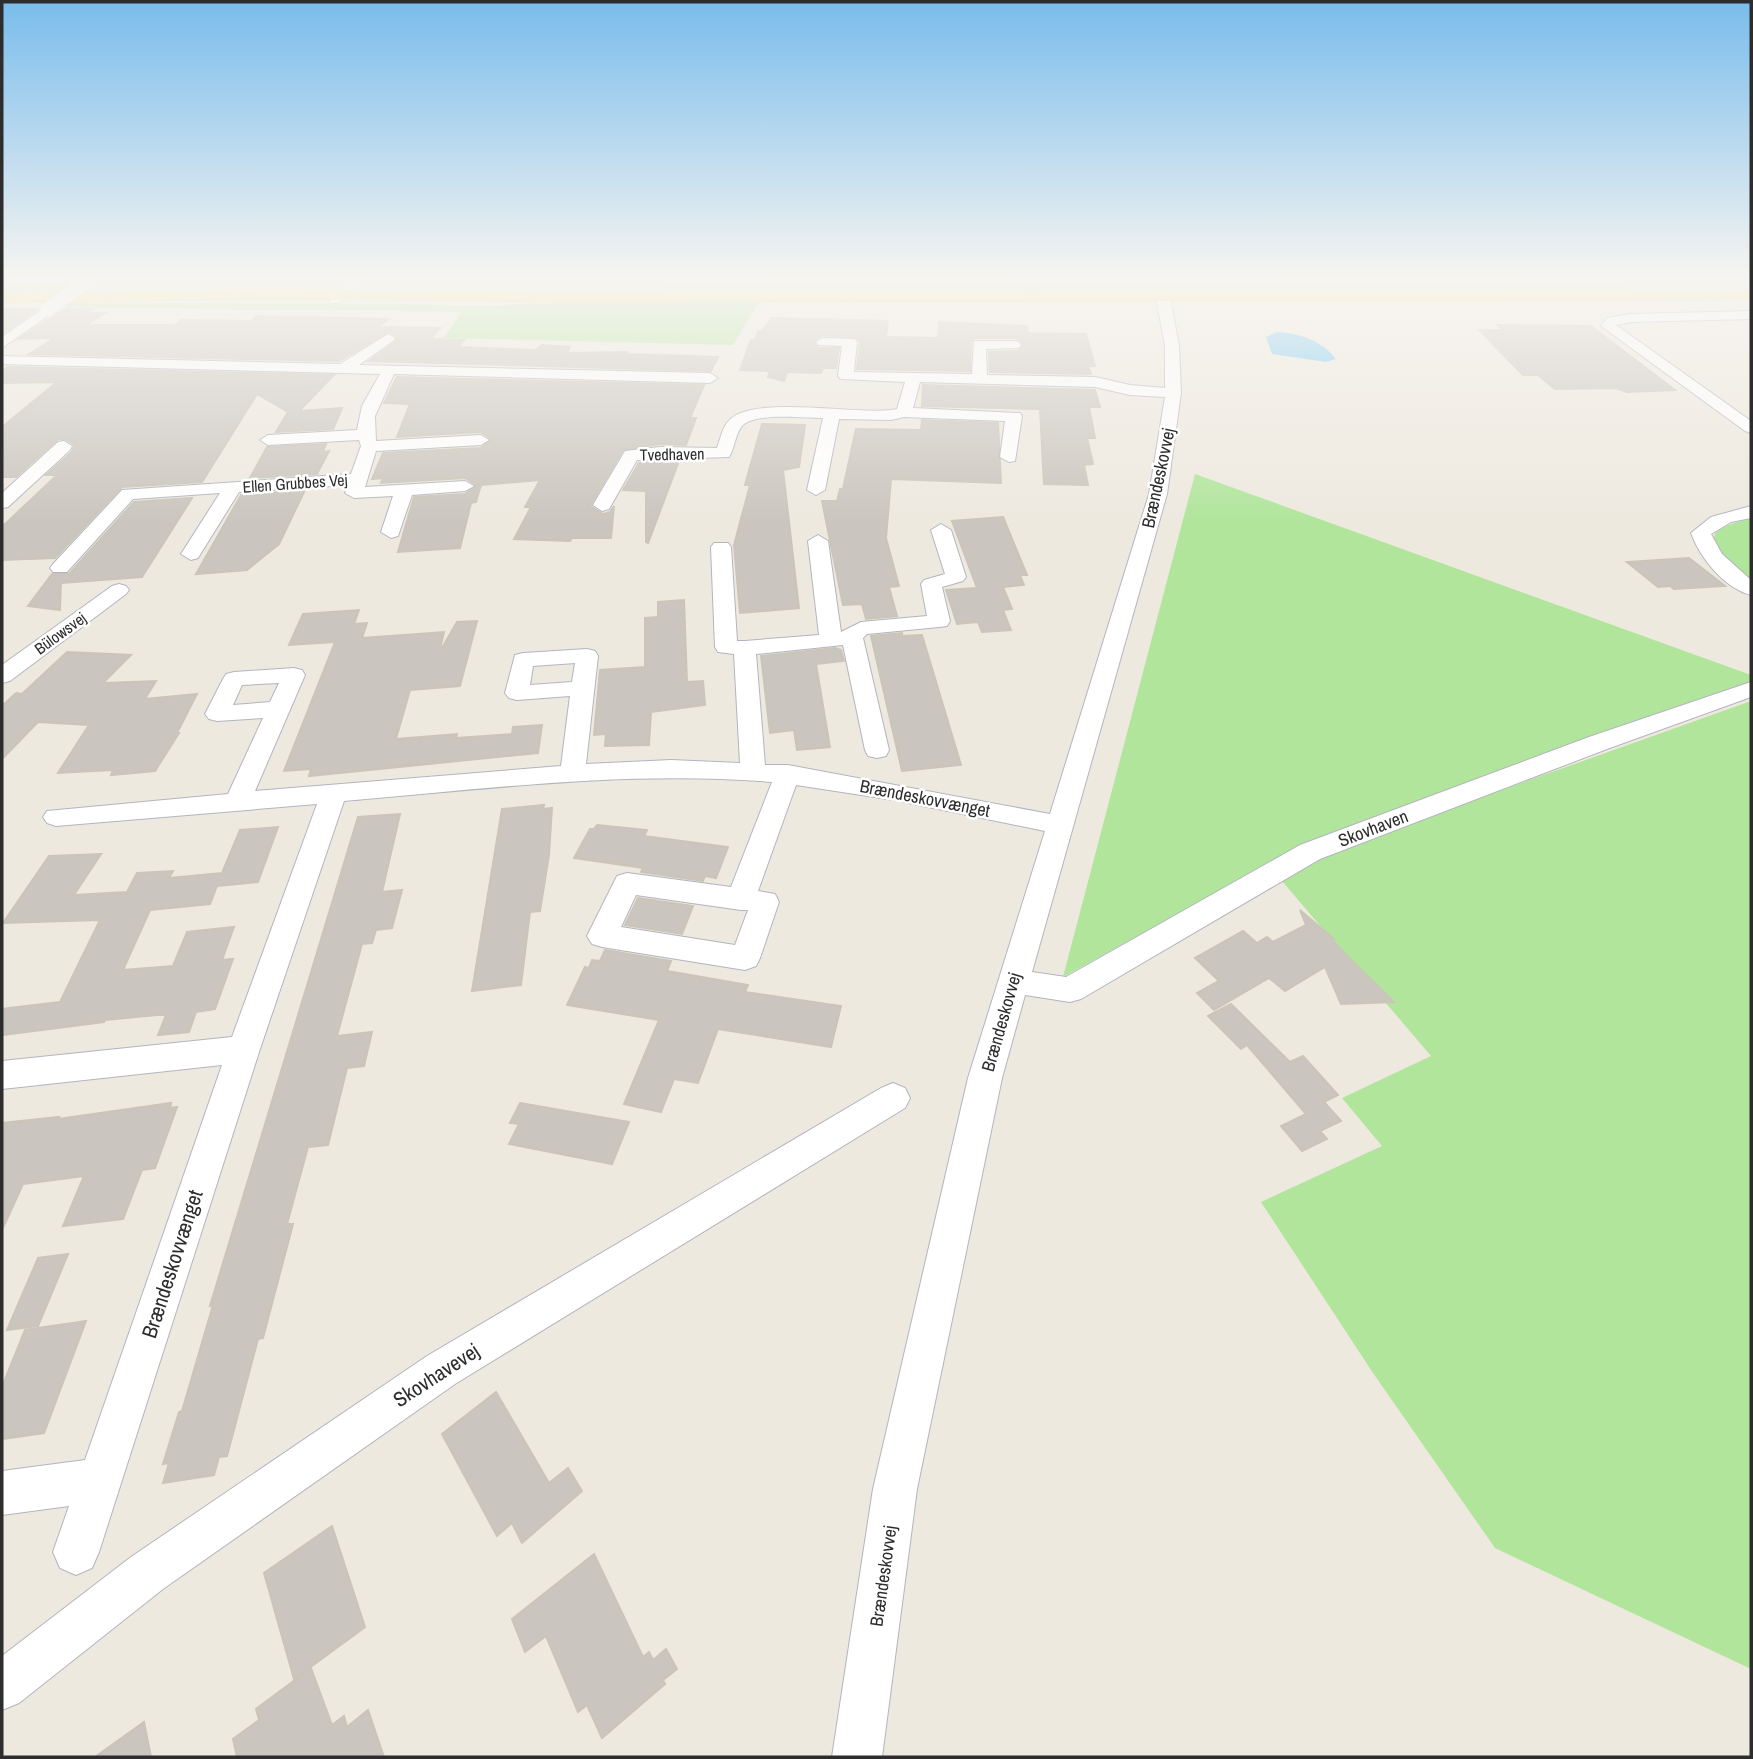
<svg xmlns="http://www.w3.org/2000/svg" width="1753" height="1759" font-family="'Archivo Narrow',sans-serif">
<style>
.green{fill:#b0e59b}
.water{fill:#72c8f1}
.building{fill:#cac5be;stroke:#cac5b8;stroke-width:2}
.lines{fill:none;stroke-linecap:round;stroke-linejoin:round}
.minor-casing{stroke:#b3b4c0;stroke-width:2}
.major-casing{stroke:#c8c8c8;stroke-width:1}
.minor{fill:#fff;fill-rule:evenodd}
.major{fill:#f3d95f;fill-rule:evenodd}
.minor-bridge-casing{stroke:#b3b4c0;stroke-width:15;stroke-linecap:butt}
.minor-bridge{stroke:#fff;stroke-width:14}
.labels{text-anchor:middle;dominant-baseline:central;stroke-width:5;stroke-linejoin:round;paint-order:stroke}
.far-street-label{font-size:16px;fill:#2d2d2d;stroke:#fff}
.street-label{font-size:18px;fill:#2d2d2d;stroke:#fff}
.near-street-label{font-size:21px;fill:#2d2d2d;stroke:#fff}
</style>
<rect width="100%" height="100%" fill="#eee9df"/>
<g class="green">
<polygon points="674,278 1612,278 1634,291 660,292"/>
<polygon points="72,283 58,293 2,292 2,284"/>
<polygon points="759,302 733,345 443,338 462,312 66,307 68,303 418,304 476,307 530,303"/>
<polygon points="1195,474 1751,675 1751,682 1296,849 1063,977"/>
<path d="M1751,519V581L1724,561L1713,544L1715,533C1726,525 1737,521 1751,519Z"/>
<polygon points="1751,701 1751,1669 1495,1548 1373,1373 1261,1202 1382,1146 1342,1098 1431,1056 1282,881 1328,852"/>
</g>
<path class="water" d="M1277,332C1300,333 1322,341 1336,359L1326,362L1272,354L1266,337Z"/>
<g class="building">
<polygon points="2,309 38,309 2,334"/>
<polygon points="65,309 93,309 88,313 105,313 86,325 175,325 181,320 252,321 257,316 389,319 378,327 440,328 430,339 464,340 458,347 535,350 542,345 570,347 567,353 627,352 626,354 718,357 711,371 369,361 395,342 398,337 389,332 339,361 29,354 55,338 19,339"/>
<polygon points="771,318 888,321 886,337 938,338 939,322 1027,326 1028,333 1086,334 1095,366 1088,366 1091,374 990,372 989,352 1019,351 1023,344 1015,338 974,338 971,341 970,371 857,369 860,342 857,338 823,335 815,340 814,343 818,348 839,348 836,368 823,368 821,373 787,372 784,381 768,377 770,371 740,370 751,340 755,340 758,331 762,331"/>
<polygon points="1497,325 1591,326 1675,390 1627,392 1615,388 1555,389 1538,375 1523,375 1479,330 1503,330"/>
<polygon points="8,367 334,375 299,411 342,408 333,429 276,432 288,412 257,394 202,482 122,487 55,558 2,560 2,527 57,475 46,475 72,452 75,445 65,439 58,439 16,477 2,477 2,427 57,382 2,383 2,371"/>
<polygon points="397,377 704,385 690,418 696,418 686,445 660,444 623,450 590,506 603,514 610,512 614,506 611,538 572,538 570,541 514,539 531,507 525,507 540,480 481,485 476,502 471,503 460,548 398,552 414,497 465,494 476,485 465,478 381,483 383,478 372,479 383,453 481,448 491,439 481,432 397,437 410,404 384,403"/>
<polygon points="923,385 1095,390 1100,407 1089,407 1095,438 1087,438 1093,464 1084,465 1088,485 1044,484 1040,409 922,406"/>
<polygon points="922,420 998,423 1001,483 891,479 886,538 899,586 889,587 897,616 866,619 862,604 843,605 822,501 837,501 840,489 843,489 856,429 921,430"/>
<polygon points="762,424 805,425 799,467 783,470 799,608 740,613 734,545 750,485 745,485"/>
<polygon points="326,444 323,452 329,451 317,474 250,478 267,447"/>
<polygon points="679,461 648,543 646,542 646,491 623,490 639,463"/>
<polygon points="305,490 279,544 247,570 196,574 241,495"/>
<polygon points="192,498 142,577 61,583 60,610 28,606 52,574 69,574 134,502"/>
<polygon points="1003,517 1027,575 1020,575 1024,585 1003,587 1012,609 1003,610 1011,630 982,632 978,622 957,624 946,590 977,588 952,521"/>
<polygon points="1689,558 1725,586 1674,589 1670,586 1658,587 1627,562"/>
<polygon points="684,600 687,682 703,681 705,705 651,712 649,745 605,746 606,734 594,735 600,670 645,667 645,618 658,617 658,602"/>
<polygon points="359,610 354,624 367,623 362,638 444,632 439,653 457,622 477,621 460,686 410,690 396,739 457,734 456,738 512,734 513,727 542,725 538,753 309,776 311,769 284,771 335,642 289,645 303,614"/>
<polygon points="902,633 902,636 922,635 961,765 902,771 871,636"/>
<polygon points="835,648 841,650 844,661 816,664 830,747 797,750 794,730 770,733 761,656"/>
<polygon points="67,652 131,655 103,683 156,681 145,699 197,694 177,733 179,733 155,771 111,775 113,770 58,773 89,725 38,722 2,759 2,706 16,693 22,694"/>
<polygon points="544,805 543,809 552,808 549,855 540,911 530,912 521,985 472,991 502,809"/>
<polygon points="400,814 382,892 402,890 392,928 376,930 372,943 362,944 337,1036 372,1032 364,1066 347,1068 328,1145 308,1147 287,1224 293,1224 263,1338 258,1339 227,1456 219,1457 214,1475 163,1483 169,1463 163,1464 179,1412 182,1411 213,1305 210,1306 358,817"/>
<polygon points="597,825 647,830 644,836 728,847 716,878 705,876 703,881 641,872 643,868 574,858 590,829 594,829"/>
<polygon points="278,827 258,882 217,886 210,904 150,910 123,970 173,966 187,932 234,927 222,960 233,959 215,1009 196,1012 189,1032 158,1035 166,1015 157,1015 105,1020 104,1022 2,1035 2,1009 60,1002 100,920 3,923 49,856 101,854 74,895 127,892 137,873 173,871 169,878 222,873 240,830"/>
<polygon points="638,898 693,906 682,934 625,925"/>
<polygon points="1300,910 1334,939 1332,940 1350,959 1394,1002 1341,1004 1325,967 1285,991 1269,978 1214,1010 1197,993 1219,981 1195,958 1243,931 1257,943 1267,937 1273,942 1306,925"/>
<polygon points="605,950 671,961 667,971 748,985 745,992 841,1006 831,1047 718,1029 698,1083 674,1079 661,1112 624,1104 659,1020 567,1005 585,967 589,968 592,960 600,961"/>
<polygon points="1231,1004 1290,1062 1303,1056 1338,1095 1324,1102 1341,1121 1320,1131 1327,1139 1302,1151 1281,1126 1306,1114 1247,1045 1241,1049 1208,1016"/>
<polygon points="171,1103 170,1108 177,1107 155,1168 142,1170 123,1219 63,1226 84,1176 23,1184 2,1230 2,1123 59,1117 58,1119"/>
<polygon points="520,1103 629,1122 612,1164 509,1144 519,1124 510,1123"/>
<polygon points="68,1254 38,1326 7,1330 38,1258"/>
<polygon points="86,1321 44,1433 2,1439 2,1387 25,1330"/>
<polygon points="496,1392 549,1483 568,1468 582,1491 522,1543 512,1523 497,1536 442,1434"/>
<polygon points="332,1526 365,1627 294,1679 264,1573"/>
<polygon points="594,1554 643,1657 649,1652 653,1660 666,1649 677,1669 663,1680 665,1684 602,1738 587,1705 578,1712 546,1636 525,1652 512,1619"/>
<polygon points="311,1668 332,1725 344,1716 347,1727 368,1710 384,1757 237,1757 233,1739 259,1720 256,1709"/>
<polygon points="144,1722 151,1757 95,1757"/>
</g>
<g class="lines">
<g class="minor-casing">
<g id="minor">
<polygon points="355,278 369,278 340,303 330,303 330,297"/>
<path d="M1163,294L1170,298L1179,346L1181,393L1167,494L1032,972L1066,977L1300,845L1589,737L1751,682V697L1607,749L1320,859L1081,999L1070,1002L1025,995L1002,1078L917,1489L882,1757H832L873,1489L968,1078L1045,831L894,800L796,785L758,891L775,894L779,902L760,958L756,966L745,970L602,947L592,944L587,936L617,876L627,873L731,887L772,782C629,770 487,789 344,801L260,1049L99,1552L92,1568L76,1575L60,1568L53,1552L69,1506L2,1515V1471L85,1460L222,1065L2,1089V1061L232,1037L317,804L56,826L47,823L43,817L47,811L228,794L263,718L217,721L209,719L205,714L223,679L226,674L234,672L294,668L302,670L305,675L255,791L561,766L570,696L517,700L509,698L505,693L515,655L523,653L587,649L595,651L598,656L586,764L671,760L740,763L734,654L718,652L715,647L711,547L714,543H728L731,547L737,641H745L819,635L808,541L818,535L828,541L841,632L861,622L927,616L921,584L924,580L945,574L931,530L941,524L951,530L966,577L963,581L942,587L950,621L947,626L939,627L867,634L863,638L889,750L886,756L877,758L868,756L865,750L843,645L756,654L765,765H788L1050,814L1149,494L1165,397L1130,395L1095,387L920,382L913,408L1020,413L1022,416L1015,461L1009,462L1000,457L1005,421L904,417L891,420L839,419L825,490L816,495L807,490L823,418C805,418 754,412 742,426C735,434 735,448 729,457L637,460L609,509L602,511L593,505L625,451L660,447L717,448C720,440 722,429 727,423C748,392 861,417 897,409L905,382L841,379L838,376L842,346L818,345L816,342L823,338L855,339L857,342L854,372L972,374L974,341H1014L1019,342L1021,345L1019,348L986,349L987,375L1095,377L1130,385L1165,388V346L1156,298ZM575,663L572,682L530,685L533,666ZM279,683L270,702L233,705L242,685ZM636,895L741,910H748L735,945L621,927Z"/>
<polygon points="47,306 52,307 52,313 2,348 2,337"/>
<polygon points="1751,311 1751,319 1631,322 1616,325 1751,421 1751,433 1745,431 1601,326 1607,318 1631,314"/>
<polygon points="388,334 395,338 393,341 359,365 710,373 718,378 710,383 394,374 375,416 376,441 481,435 489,440 481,445 376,451 365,487 465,481 474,486 465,491 412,495 398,536 391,538 381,532 393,496 354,498 345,493 348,485 239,492 198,558 191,560 181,554 220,493 133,499 67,572 53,572 50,568 53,564 122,490 351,474 361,446 359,440 268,445 260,440 268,435 357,430 362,406 380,374 2,364 2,356 340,364"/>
<polygon points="64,441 72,446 70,450 8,507 2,508 2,493 58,442"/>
<path d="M1751,506V518L1731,522L1711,534L1722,554L1751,580V595C1724,588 1700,558 1691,533L1711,517Z"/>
<polygon points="119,584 126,586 129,590 126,594 10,681 2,683 2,665 112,586"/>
<polygon points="893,1083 905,1088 910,1098 905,1108 455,1384 163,1589 19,1703 2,1710 2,1656 131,1557 427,1356 881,1088"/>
</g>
</g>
<g class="major-casing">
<polygon id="major" points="281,289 580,292 1751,290 1751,300 580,302 281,299 2,303 2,293"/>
</g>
<use href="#minor" class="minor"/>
<use href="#major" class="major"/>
<g class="minor-bridge-casing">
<polyline id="minor-bridge" points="47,310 87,281"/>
</g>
<use href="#minor-bridge" class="minor-bridge"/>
</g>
<linearGradient id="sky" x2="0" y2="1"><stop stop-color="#79bcec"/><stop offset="0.53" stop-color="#f7f5f1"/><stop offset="1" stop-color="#f7f5f1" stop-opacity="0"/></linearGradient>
<rect width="1753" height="524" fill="url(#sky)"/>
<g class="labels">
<g class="far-street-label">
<text transform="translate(672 454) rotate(-1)">Tvedhaven</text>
<text transform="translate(295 483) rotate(-4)">Ellen Grubbes Vej</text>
<text transform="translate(60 633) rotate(-36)">Bülowsvej</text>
</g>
<g class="street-label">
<text transform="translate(1158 478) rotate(-78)">Brændeskovvej</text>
<text transform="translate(925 798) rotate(11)">Brændeskovvænget</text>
<text transform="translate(1373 828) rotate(-21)">Skovhaven</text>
<text transform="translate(1001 1022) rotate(-74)">Brændeskovvej</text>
<text transform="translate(883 1576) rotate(-82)">Brændeskovvej</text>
</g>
<g class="near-street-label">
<text transform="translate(172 1264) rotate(-72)">Brændeskovvænget</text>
<text transform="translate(436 1375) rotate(-33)">Skovhavevej</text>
</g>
</g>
<rect width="1753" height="1759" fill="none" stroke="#2d2d2d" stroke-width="7"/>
</svg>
